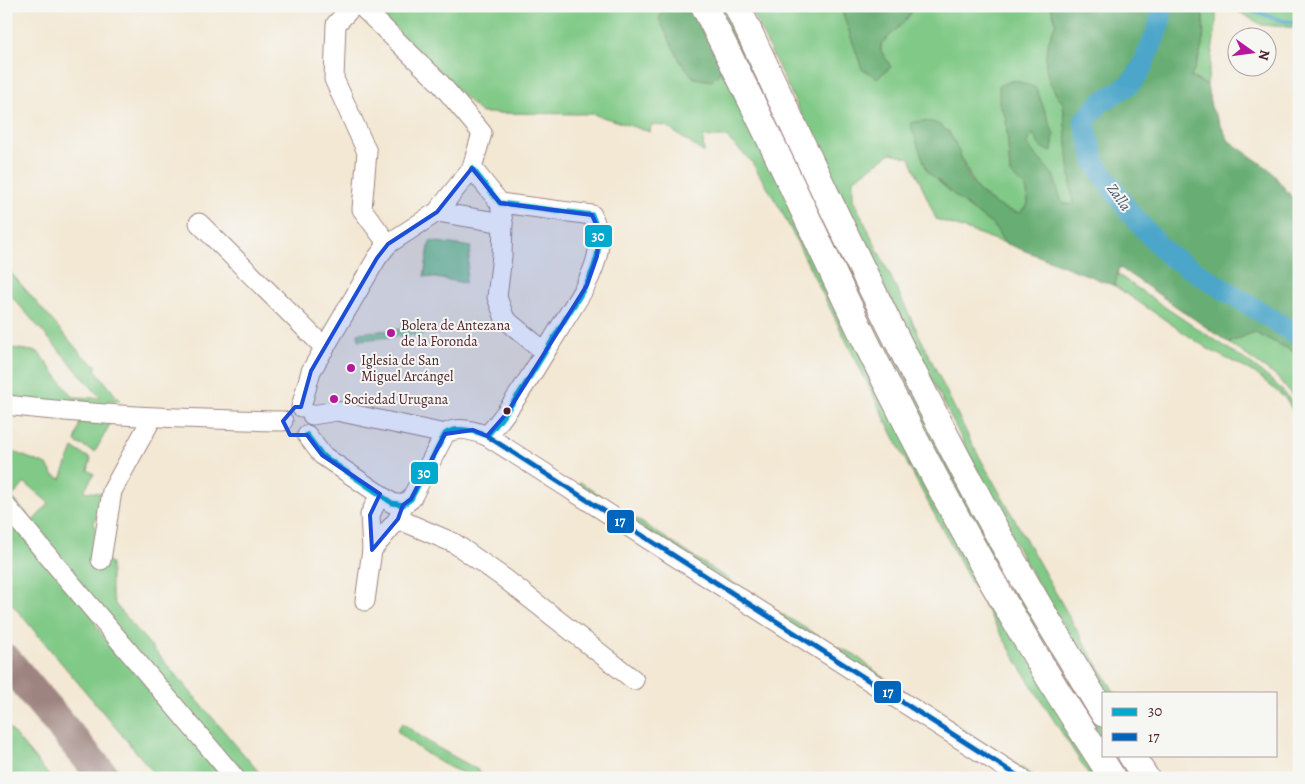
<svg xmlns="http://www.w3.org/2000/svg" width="1305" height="784" font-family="Alegreya,serif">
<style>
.green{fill:#80c986;stroke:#657458;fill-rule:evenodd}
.forest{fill:#68ad73;stroke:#59664f}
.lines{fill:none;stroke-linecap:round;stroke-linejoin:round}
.stream{stroke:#4ba6c9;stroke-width:4}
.river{stroke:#4ba6c9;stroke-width:21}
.taxiway{stroke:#9e8480;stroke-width:32}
.minor-casing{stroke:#9e8480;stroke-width:21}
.highway-casing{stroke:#9e8480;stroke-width:28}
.minor{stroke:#fff;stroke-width:19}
.highway{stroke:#fff;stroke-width:26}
.bus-1-casing{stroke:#f6f6f2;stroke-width:9}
.bus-2-casing{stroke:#f6f6f2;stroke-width:9}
.bus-1{stroke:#00a9ce;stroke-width:5}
.bus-2{stroke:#0065bd;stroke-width:5}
.marked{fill:#1d4ed8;fill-opacity:0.2;stroke:#1d4ed8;stroke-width:4;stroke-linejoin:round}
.poi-dot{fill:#b5179e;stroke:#f6f6f2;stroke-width:2}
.bus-dot{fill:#4a1f2b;stroke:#f6f6f2;stroke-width:2}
.labels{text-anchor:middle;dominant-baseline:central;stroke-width:4;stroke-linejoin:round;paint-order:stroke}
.poi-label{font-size:14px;fill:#4a1f2b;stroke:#f6f6f2;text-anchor:start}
.water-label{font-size:15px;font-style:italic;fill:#4a556a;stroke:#f6f6f2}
.line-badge{stroke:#f6f6f2;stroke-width:2}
.badge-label{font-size:14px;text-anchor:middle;font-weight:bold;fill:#fff}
</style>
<rect width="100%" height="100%" fill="#f6f6f2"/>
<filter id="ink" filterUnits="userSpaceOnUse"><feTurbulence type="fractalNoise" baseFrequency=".02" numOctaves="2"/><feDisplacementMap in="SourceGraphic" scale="10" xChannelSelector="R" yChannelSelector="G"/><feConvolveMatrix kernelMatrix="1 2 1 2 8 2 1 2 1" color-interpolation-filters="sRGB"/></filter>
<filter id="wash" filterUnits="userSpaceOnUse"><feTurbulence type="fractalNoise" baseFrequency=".0096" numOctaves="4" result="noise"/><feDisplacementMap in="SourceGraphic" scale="20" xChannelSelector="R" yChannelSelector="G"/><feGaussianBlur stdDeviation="1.12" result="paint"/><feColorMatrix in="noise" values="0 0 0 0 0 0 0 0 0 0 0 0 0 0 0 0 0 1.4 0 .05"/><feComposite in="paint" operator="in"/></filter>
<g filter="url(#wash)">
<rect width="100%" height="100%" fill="#f3e8d4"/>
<g class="green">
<polygon points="372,6 665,6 659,19 721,64 1099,778 1091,778 1028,680 976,592 908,465 781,210 751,161 726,137 703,137 704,153 666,126 651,125 650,132 593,114 481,113"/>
<polygon points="715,6 726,6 1061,662 1104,733 1104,753 948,482"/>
<polygon points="749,6 840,6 848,27 891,67 881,51 881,44 905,21 916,6 1051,6 1056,23 1049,40 1055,93 1063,103 1073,205 1062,203 1053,175 1026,144 1033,134 1054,135 1036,88 999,102 1006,118 1010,173 1027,189 1028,204 1020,213 1001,209 976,188 948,130 927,171 961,201 994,226 1005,243 936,219 910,158 891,153 853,180 853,199 970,440 1084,643 1115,693 1104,693 1023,559 878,274"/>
<path d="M1201,6H1216V26L1207,85L1191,77C1203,51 1207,35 1201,6Z"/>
<polygon points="1228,6 1299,6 1299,28 1262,25"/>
<polygon points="430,241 471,247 465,283 424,276"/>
<polygon points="6,267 82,355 97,366 95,369 120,401 109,400 106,408 6,399 7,347 38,352 73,397 101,398 6,290"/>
<path d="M1117,274C1140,290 1163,306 1187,322C1213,340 1299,387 1299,421L1285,398L1255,373L1208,349L1115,286Z"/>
<polygon points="423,327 424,334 359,340 358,333"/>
<polygon points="1253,332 1299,354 1299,404 1277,377 1229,343"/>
<polygon points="80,421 110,424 95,452 75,442"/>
<path d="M73,448L91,459L88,470L94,474L84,491L106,494L94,523L97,555L111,563V590L115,604L264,778H239L6,500V449L47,465L53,475L61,479ZM25,483L49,503L33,521L12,497Z"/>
<polygon points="580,482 769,606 833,645 854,654 880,675 1037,778 1030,778 577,486"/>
<path d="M6,511L91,612C97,632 107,643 125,653L230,778H158L6,597Z"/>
<path d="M402,723L433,745L478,770L488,778C458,778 420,751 397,731Z"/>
<polygon points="6,724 51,778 6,778"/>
</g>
<g class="forest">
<polygon points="665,6 689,6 721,64 720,73 712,81 694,78 680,61 659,19"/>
<polygon points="840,6 916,6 905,21 881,44 881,51 891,67 877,78 862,69"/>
<path d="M1051,6H1201C1207,35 1202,51 1191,77L1207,85L1211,107L1229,141L1269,169L1299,206V354L1254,332L1229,343L1119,267L1115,286L1005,243L994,226L961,201L927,171L910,123C961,111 955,163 977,189C989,202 1003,210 1020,213L1028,204L1027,190L1010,173L1006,118L999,102V85L1014,80L1036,88L1054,135L1052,152L1041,148L1033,134L1026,144L1053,175L1062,203L1073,205L1063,103C1040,74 1042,55 1056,23Z"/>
</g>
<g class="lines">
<polyline class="stream" points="1237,6 1284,21 1299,23"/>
<polyline class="river" points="1164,6 1156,34 1140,71 1130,84 1099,104 1084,121 1095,163 1130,213 1167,254 1299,336"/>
<polyline class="taxiway" points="6,660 105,778"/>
</g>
</g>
<g filter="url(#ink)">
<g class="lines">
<g class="minor-casing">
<g id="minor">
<polyline points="353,6 336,24 334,79 367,152 362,209 388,244"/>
<polyline points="500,203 503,223 502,256 497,297 505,319 545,352"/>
<polyline points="437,212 503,223"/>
<polyline points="199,223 325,348"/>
<path d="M6,405C99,416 190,419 283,421"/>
<polyline points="301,407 311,371 377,258 388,244 437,212 472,168 482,133 440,83 361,6"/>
<polyline points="312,415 337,411 445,434"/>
<path d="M307,435L322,455L392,503L403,505L411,499L445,434C457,425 475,431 487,436C515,404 536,367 558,331C572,307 591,283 597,256C601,241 598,229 592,215L500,203L472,168"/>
<polyline points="487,436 1021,778"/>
<polyline points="6,506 235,778"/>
<polyline points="398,519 454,543 504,578 634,680"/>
<polyline points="372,550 398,519 402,508"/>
<polyline points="101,560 112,491 152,418"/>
<polyline points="365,601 372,550 370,515 380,494"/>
</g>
</g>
<g class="highway-casing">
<g id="highway">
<path d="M704,6C762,118 813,233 868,346C941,495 1021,640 1113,778"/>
<path d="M737,6C815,172 893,338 979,499C1018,572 1061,643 1104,714"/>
<polyline points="1131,755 1146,778"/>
</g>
</g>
<use href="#minor" class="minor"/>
<use href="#highway" class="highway"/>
<g class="bus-1-casing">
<path id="bus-1" d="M307,435L322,455L392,503L403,505L411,499L445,434C457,425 475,431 487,436C515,404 536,367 558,331C572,307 591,283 597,256C601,241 598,229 592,215L500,203L472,168"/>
</g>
<g class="bus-2-casing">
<polyline id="bus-2" points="487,436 1021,778"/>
</g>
<use href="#bus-1" class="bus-1"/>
<use href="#bus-2" class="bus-2"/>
</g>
</g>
<path class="marked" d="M472,168L500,203L592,215L599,230L597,256L587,285L507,413L487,436L473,430L445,434L411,499L403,505L398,519L372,550L370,515L380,494L322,455L307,435H290L283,421L295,407H301L311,371L377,258L388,244L437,212Z"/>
<g class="poi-dot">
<circle cx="391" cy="333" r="5"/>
<circle cx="351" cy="368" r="5"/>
<circle cx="334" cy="399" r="5"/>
</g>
<circle class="bus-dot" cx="507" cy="411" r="4.5"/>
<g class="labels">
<g class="poi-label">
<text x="401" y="325">Bolera de Antezana<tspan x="401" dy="16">de la Foronda</tspan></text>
<text x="361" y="360">Iglesia de San<tspan x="361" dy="16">Miguel Arcángel</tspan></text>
<text x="344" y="399">Sociedad Urugana</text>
</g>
<g class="water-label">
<text transform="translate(1119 197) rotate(55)">Zalla</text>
</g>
</g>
<g class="line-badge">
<rect x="584" y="224" width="29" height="24" rx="5" fill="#00a9ce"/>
<rect x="410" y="461" width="29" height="24" rx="5" fill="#00a9ce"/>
<rect x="606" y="509" width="29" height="25" rx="5" fill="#0065bd"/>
<rect x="873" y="680" width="29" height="24" rx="5" fill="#0065bd"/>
</g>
<g class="badge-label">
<text x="598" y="241">30</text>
<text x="424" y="478">30</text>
<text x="620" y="526">17</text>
<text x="888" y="697">17</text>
</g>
<rect width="1305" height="784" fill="none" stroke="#f6f6f2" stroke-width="25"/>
<rect x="1102" y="692" width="175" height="65" fill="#f6f6f2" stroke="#b1a0a2"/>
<rect x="1112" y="708" width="25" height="8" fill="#00a9ce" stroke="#b1a0a2"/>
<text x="1148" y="716" font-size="15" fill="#4a1f2b">30</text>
<rect x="1112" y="733" width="25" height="8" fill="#0065bd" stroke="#b1a0a2"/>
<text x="1148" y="742" font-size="15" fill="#4a1f2b">17</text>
<g transform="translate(1252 52) rotate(104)"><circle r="24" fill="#f6f6f2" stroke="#b1a0a2"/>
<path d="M0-4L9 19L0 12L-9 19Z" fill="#b5179e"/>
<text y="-8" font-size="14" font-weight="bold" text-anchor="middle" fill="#4a1f2b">N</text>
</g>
</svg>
